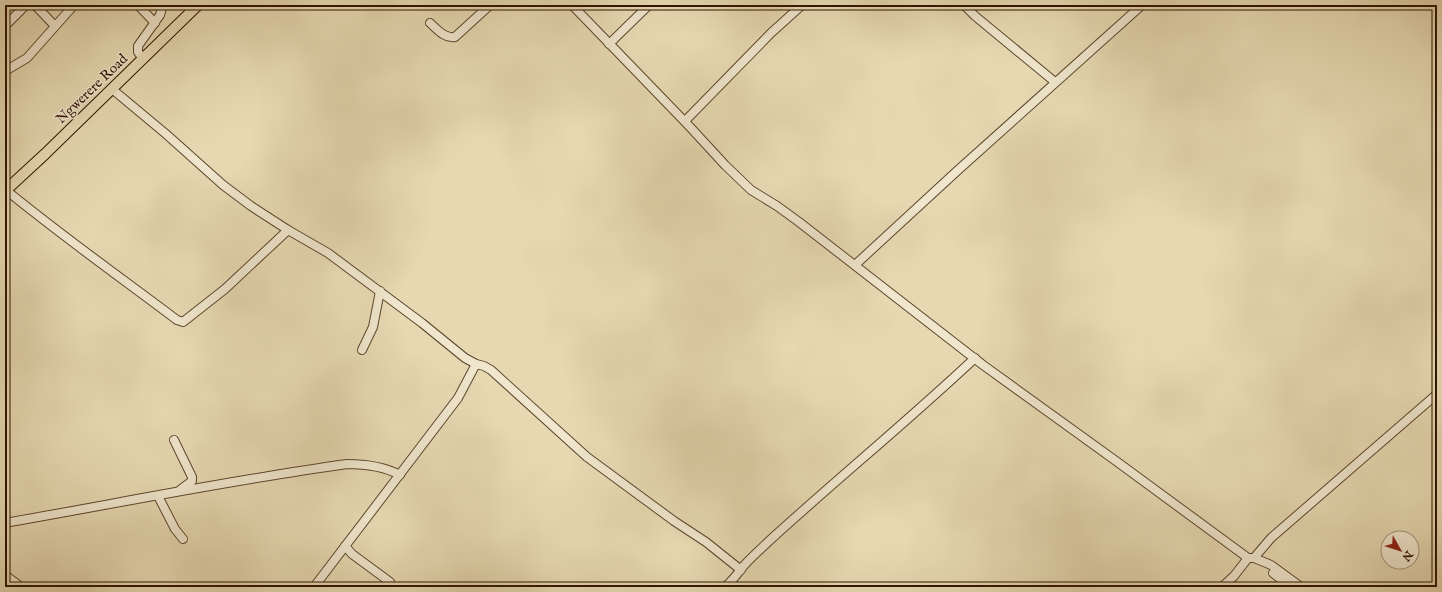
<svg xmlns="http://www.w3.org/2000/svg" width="1442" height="592" font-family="'IM FELL English',serif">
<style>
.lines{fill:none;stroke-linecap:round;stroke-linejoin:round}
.minor-casing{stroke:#5d452c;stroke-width:10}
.major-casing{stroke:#2f1400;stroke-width:12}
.minor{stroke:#efe6cd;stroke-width:8}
.major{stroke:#e6d9b2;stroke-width:10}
.labels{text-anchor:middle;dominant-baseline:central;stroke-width:3;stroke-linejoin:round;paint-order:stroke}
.street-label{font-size:14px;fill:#2f1400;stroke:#efe6cd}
</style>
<rect width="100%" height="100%" fill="#e6d9b2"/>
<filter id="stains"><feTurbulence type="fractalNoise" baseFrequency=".005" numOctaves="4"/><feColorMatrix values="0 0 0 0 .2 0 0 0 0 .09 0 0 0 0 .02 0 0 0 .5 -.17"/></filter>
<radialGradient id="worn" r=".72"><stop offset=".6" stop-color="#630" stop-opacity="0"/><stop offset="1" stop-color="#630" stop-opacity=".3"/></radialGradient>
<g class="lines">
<g class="minor-casing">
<g id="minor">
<polyline points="35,5 55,26"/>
<polyline points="138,5 155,23"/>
<polyline points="572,5 690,127 725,165 751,190 777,206 799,222 983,365 1116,461 1248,558"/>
<polyline points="964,5 975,16 1055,82"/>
<path d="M430,23C437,29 445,39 455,37L490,5"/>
<polyline points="5,26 26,5"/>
<polyline points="609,44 649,5"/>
<polyline points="143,59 138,52 138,46 160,15 163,5"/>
<polyline points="5,71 27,58 74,5"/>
<polyline points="112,89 166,134 223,185 251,206 288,230 328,253 422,323 465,358 476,364 484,366 491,370 587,457 674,521 706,542 741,570"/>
<polyline points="685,121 771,33 802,5"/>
<path d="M6,190C62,236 120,277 177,320L183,322L225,289L288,230"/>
<polyline points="855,265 957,171 1142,5"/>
<polyline points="362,350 373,327 380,291"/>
<polyline points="174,440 192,477 192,481 180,490"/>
<polyline points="158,496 175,529 183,539"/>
<path d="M5,523C119,503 232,480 347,464C366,464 383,466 400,475"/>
<polyline points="345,546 352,554 390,582 391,587"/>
<polyline points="1254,558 1271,565 1301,587"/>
<polyline points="1273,573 1291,587"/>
<polyline points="5,575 21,587"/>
<polyline points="314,587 458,398 476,364"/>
<path d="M725,587C732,581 736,576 741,569C749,559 760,550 769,541C837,479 908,421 975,358"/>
<polyline points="1222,587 1234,576 1248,558 1254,558 1271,538 1437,394"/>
<polyline points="1435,587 1437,585"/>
</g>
</g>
<g class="major-casing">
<polyline id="major" points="5,191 45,154 198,5"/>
</g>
<use href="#minor" class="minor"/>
<use href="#major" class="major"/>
</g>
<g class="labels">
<g class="street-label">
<text transform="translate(92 89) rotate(-44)">Ngwerere Road</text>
</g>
</g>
<rect width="1442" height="592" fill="none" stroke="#e6d9b2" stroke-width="20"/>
<rect x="6" y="6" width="1430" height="580" fill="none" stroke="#2f1400" stroke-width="2"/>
<rect x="10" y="10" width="1422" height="572" fill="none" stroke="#2f1400"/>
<g transform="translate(1400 550) rotate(129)"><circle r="19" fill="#efe6cd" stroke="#a2927b"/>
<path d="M0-3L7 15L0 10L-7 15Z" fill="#8f2418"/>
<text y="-6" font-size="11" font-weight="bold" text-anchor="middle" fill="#2f1400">N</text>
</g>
<rect width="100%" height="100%" filter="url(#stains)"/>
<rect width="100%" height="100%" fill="url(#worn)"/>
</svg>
